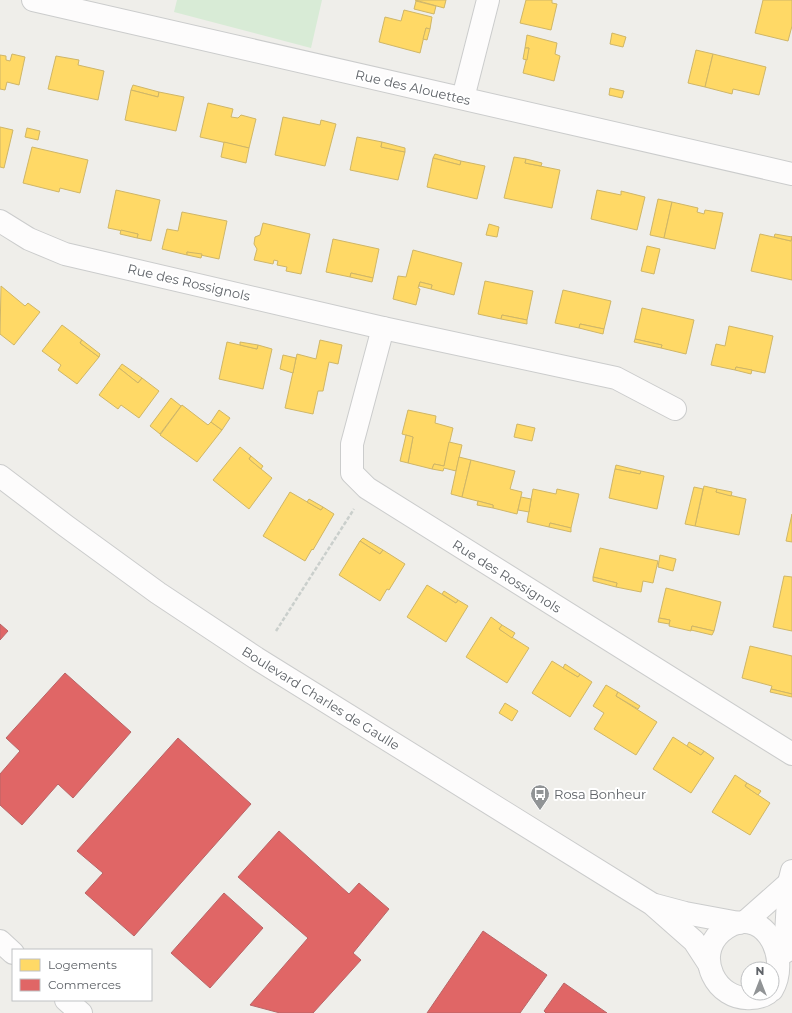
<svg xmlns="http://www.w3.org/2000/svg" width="792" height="1013" font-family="Montserrat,sans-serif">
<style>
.green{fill:#d8ebd6}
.homes{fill:#ffd966;stroke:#cfb667}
.shops{fill:#e06666;stroke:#b96567}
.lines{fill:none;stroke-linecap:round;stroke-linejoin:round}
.minor-casing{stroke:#cbcccc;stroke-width:24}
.path{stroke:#cacfcc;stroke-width:2.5;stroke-dasharray:4 2;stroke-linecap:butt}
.minor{stroke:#fdfcfc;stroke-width:22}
.labels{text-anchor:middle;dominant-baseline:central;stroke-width:4;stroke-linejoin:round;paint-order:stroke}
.street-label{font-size:13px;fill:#5f6368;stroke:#fff}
.poi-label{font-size:13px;fill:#5f6368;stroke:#fff;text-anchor:start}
</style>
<rect width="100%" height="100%" fill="#efeeea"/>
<polygon class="green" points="177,0 322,0 311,48 174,12"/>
<g class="homes">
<polygon points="415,0 446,0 444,8"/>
<polygon points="526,0 552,0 552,3 557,4 551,30 520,23"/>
<polygon points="763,0 792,0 792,26 788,41 755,33"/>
<polygon points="416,1 436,6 434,14 414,9"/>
<polygon points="404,10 432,17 430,29 426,28 420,53 379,42 385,17 401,21"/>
<polygon points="426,28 430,29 427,40 423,39"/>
<polygon points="612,33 626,37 623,47 610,44"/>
<polygon points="527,35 557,43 555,54 560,56 554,81 523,73 529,48 525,48"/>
<polygon points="525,48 529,48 527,60 523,59"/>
<polygon points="696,50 713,54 705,87 688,83"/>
<polygon points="12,54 25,57 19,85 7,82 5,90 0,89 0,55 6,56 6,60 10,61"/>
<polygon points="713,54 766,67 759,95 733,89 732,94 705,87"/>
<polygon points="56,56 79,60 78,65 104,71 98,100 48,89"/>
<polygon points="133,85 159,92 158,97 131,90"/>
<polygon points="610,88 624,91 622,98 609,95"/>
<polygon points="131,90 158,97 159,92 184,97 176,131 125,120"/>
<polygon points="208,103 233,109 231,117 238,118 241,115 256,119 249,148 200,137"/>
<polygon points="283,117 320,125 321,120 336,124 325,166 275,155"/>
<polygon points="0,127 13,130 4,168 0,167"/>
<polygon points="27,128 40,131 38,140 25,137"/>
<polygon points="357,137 382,142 381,147 405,152 398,180 350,170"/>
<polygon points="224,142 249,148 246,163 221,157"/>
<polygon points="382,142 405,148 405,152 381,147"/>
<polygon points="32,147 88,160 80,193 60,188 59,192 23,183"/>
<polygon points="435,154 461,161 460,165 433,158"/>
<polygon points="514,157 526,159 525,163 560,170 552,208 504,198"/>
<polygon points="433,158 460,165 461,161 485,166 477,199 427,187"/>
<polygon points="526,159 542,163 541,166 525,163"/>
<polygon points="116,190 160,200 151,241 137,238 138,234 108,228"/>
<polygon points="597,190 621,195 621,191 645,197 637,230 591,219"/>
<polygon points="658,199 672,202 664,238 650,235"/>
<polygon points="672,202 698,208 697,212 704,214 705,210 723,213 715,249 664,238"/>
<polygon points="182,212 227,221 219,259 187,252 187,255 162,249 167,229 178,231"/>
<polygon points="263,223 310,234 301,274 286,271 287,267 277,265 278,261 274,260 273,264 254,260 257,249 254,244 255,237 260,235"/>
<polygon points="489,224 499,227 497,237 486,235"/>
<polygon points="121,230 138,234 137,238 120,234"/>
<polygon points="760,234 791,241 792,236 792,280 751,271"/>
<polygon points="775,234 792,237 791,241 774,237"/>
<polygon points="333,239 379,249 373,278 351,273 350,277 326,272"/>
<polygon points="647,246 660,249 654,274 641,271"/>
<polygon points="413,250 462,263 454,295 431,289 432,285 420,282 418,288 420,289 416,305 393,299 398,276 406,277"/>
<polygon points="187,252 202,254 201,258 187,255"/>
<polygon points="351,273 373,278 372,282 350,277"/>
<polygon points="485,281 533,291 527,320 502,315 501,319 478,314"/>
<polygon points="420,282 432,285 431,289 419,286"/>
<polygon points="1,286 25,306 28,303 40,312 14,345 0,334"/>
<polygon points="563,290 611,301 604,329 580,324 579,328 555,323"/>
<polygon points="642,308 694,320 686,354 661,348 662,345 635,339"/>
<polygon points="502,315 527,320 527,324 501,319"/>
<polygon points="580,324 604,329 603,334 579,328"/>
<polygon points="62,325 82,340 80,343 99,357 77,384 58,370 61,365 42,351"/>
<polygon points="729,326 773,336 765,373 736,367 735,370 711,365 716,344 725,346"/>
<polygon points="635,339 662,345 661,348 634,342"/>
<polygon points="82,340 100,354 99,357 80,343"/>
<polygon points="320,340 342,345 338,364 329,362 323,391 318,391 313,414 285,408 297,354 316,359"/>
<polygon points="227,342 257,349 258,345 272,349 263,389 219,379"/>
<polygon points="240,342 258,345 257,349 240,345"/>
<polygon points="283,355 296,358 293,373 280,369"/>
<polygon points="122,364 142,378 138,383 119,368"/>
<polygon points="736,367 752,370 751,374 735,370"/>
<polygon points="119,368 138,383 142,378 159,391 139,418 121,405 118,409 99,395"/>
<polygon points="171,398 181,406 160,434 150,426"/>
<polygon points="182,405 208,425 211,422 222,430 197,462 160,435"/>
<polygon points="219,410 230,418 222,430 211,422"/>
<polygon points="408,410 436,416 435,423 453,428 444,466 434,464 432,469 408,463 413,437 402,434"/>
<polygon points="517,424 535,428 532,441 514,437"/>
<polygon points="406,435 413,437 408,463 400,461"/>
<polygon points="449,442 462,445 456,471 444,468 443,471 432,469 434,464 444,466"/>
<polygon points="240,447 251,456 249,459 272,478 249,509 213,480"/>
<polygon points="251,456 263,466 261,469 249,459"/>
<polygon points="459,457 471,460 462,497 451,494"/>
<polygon points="471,460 515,471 510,489 522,492 517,514 493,508 493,505 462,497"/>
<polygon points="616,465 641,471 640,474 615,469"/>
<polygon points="615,469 640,474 641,471 664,476 657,509 609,498"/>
<polygon points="704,486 717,489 716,492 746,499 739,535 695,526"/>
<polygon points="694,487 703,489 695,526 685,524"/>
<polygon points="533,489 556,494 557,489 579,494 571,528 550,523 549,527 527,522"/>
<polygon points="717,489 732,492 731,496 716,492"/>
<polygon points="290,492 321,510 323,507 334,514 313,550 312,549 305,561 263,536"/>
<polygon points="521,497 531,499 529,512 518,510"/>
<polygon points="309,499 323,507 321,510 307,502"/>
<polygon points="478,501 493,505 493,508 477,505"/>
<polygon points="792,514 792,542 786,541"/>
<polygon points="550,523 571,528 571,532 549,527"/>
<polygon points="363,538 383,550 380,554 360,541"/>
<polygon points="360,541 380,554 383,550 405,564 389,590 387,589 380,601 339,575"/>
<polygon points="600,548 658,561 653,583 643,581 641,592 616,587 617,583 593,577"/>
<polygon points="660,555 676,559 673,571 658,567"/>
<polygon points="784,576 792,577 792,631 773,627"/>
<polygon points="593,577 617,583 616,587 593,581"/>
<polygon points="427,585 456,603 458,600 468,606 446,642 407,617"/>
<polygon points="666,588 721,602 714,631 692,626 691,631 669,626 670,620 659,618"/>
<polygon points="444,591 458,600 456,603 442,594"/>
<polygon points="491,617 502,625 499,629 529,648 507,683 466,657"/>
<polygon points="659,618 670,620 669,624 658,622"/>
<polygon points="502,625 515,633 512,638 499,629"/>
<polygon points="692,626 714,631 712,635 691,630"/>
<polygon points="750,646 792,656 792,694 771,689 772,686 742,678"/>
<polygon points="552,661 578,677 580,674 592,682 570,717 532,693"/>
<polygon points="565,664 580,674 578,677 563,668"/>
<polygon points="606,685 618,692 616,696 657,722 636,755 594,729 604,713 593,706"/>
<polygon points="771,689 792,694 792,697 770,692"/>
<polygon points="618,692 640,706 638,709 616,696"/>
<polygon points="505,703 518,711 512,721 499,713"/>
<polygon points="673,737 701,755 704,751 714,758 691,793 653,769"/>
<polygon points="689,742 704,751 701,755 687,746"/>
<polygon points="735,775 747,783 745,786 770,803 750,835 712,812"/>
<polygon points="747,783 761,791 758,795 745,786"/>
</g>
<g class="shops">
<polygon points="0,624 8,631 0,640"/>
<polygon points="65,673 131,732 73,798 58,784 22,825 0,805 0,774 20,751 6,738"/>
<polygon points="178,738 251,804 134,936 85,893 103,873 77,851"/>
<polygon points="279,831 349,894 359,883 389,909 353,953 361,960 313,1013 280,1013 250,1005 308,938 238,877"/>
<polygon points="224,893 263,928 210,988 171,953"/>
<polygon points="483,931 547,975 520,1013 427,1013"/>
<polygon points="564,983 607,1013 546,1013 544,1011"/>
</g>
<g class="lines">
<g class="minor-casing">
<g id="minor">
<polyline points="33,0 792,174"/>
<polyline points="463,98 488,0"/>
<polyline points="0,221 29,239 65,254 383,328 616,378 675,409"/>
<polyline points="383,328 352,444 352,473 367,488 792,754"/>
<polyline points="0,476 66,526 158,593 256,658 652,904 694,941 709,964"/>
<polyline points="655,905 685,913 739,923"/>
<polyline points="745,922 789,883"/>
<polyline points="0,941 13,953"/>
<polyline points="785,952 789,883 792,871"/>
<path d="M768,993C762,997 757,998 751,998C716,1001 694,956 721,932C761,899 792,956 772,990"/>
<polyline points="66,1000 81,1013"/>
</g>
</g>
<polyline class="path" points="276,631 354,509"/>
<use href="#minor" class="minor"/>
</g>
<defs>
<g id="bus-pin" transform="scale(1)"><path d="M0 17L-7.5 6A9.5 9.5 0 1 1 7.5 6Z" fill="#919496" stroke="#fff"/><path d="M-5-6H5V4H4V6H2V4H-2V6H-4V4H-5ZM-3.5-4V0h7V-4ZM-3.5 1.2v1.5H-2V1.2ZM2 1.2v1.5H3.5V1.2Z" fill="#fff"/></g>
</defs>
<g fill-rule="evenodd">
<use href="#bus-pin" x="540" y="794"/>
</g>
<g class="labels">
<g class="street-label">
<text transform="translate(413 87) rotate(13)">Rue des Alouettes</text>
<text transform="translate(189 282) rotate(13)">Rue des Rossignols</text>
<text transform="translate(507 576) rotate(32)">Rue des Rossignols</text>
<text transform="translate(321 698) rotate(32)">Boulevard Charles de Gaulle</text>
</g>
<g class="poi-label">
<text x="554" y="794">Rosa Bonheur</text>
</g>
</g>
<rect x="12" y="949" width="140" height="52" fill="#ffffff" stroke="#bfc1c3"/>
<rect x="20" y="959" width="20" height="12" fill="#ffd966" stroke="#bfc1c3"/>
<text x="48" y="969" font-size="12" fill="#5f6368">Logements</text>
<rect x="20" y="979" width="20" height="12" fill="#e06666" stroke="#bfc1c3"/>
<text x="48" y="989" font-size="12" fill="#5f6368">Commerces</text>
<g transform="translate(760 981)"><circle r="19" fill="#ffffff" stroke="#bfc1c3"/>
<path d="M0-3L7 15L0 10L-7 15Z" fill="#919496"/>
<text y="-6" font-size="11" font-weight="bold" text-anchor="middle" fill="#5f6368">N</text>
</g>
</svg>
